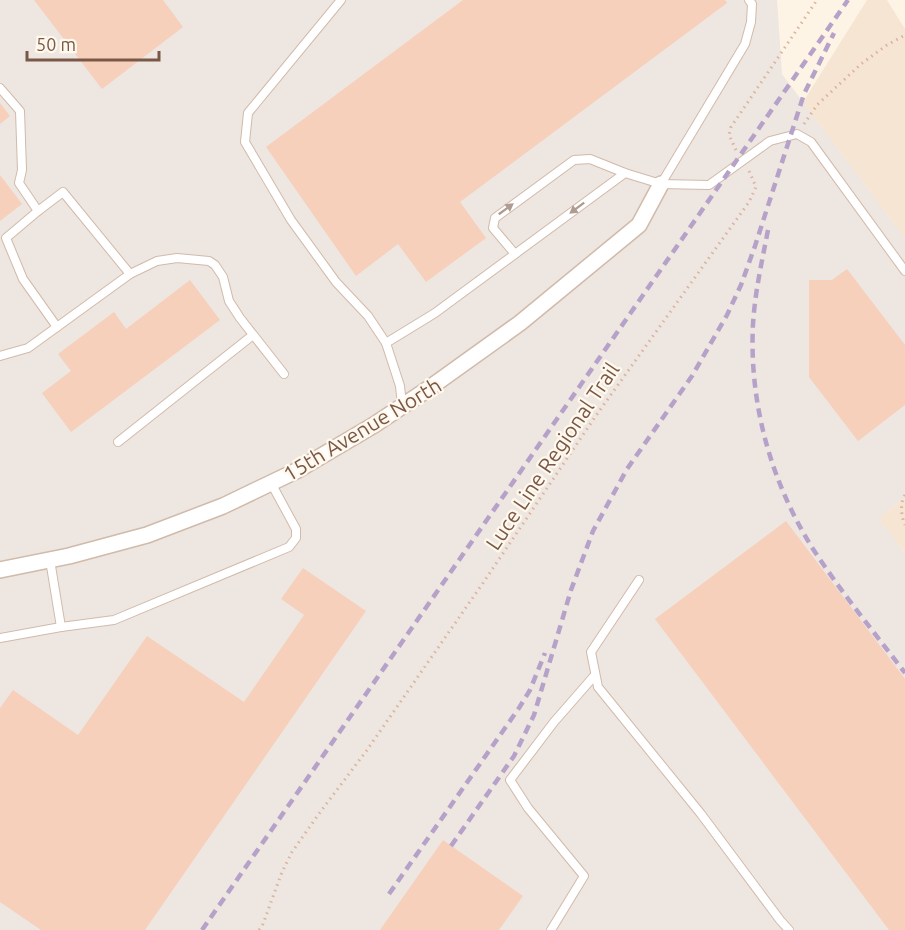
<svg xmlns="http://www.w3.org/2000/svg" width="905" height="930" font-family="Ubuntu,sans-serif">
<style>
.residential{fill:#f6e5d3}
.industrial{fill:#eee6e0}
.building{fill:#f6d0bb}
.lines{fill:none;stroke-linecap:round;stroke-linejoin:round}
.service-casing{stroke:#d1baaa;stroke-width:10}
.minor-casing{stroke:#d1baaa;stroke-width:18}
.path{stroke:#dbb39d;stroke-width:3;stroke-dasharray:1.5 4.5;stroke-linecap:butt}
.service{stroke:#fff;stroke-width:8}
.minor{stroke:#fff;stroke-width:15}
.rail{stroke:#b6a2c9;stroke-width:4.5;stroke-dasharray:9 6;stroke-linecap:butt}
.oneway{fill:#af9b91}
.labels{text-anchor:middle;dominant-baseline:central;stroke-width:4.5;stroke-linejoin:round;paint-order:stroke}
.street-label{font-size:21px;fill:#7a5848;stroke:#fff8ed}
</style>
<rect width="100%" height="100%" fill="#fef4e6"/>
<g class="residential">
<polygon points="867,0 887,0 905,29 905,238 803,102"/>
<polygon points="905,498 905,553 878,518"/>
</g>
<polygon class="industrial" points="0,0 777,0 782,74 905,238 905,498 878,518 905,553 905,930 0,930"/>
<g class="building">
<polygon points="34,0 163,0 183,27 102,89"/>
<polygon points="463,0 725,0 727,3 460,202 486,238 426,282 398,244 356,276 266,147"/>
<polygon points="0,103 10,116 0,124"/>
<polygon points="0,175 22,204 0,221"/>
<polygon points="847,269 905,345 905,405 858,441 809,377 809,280 832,280"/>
<polygon points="190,280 220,320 71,432 42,393 71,371 58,354 114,312 126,329"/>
<polygon points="786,521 905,679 905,930 889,930 655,619"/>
<polygon points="303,568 366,611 145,930 41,930 0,902 0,708 13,690 78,735 147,636 244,702 304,615 281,599"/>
<polygon points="443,840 523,896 499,930 380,930"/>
</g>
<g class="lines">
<g class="service-casing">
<g id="service">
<polyline points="341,0 248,113 245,142 291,220 336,282 368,316 386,343 435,313 458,296 625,173"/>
<polyline points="0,88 20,111 22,170 19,183 38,211 63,192 130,274 28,348 0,356"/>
<polyline points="661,184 709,185 770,141 797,134 811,142 905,271"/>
<polyline points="38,211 6,238 23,279 57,327"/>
<polyline points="515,254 493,228 495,218 574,160 590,159 625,173 661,184 745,44 751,22 752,4 749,0"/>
<polyline points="130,274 157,261 177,258 209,261 215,265 223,277 229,301 240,318 284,374"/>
<polyline points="386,343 400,386 402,405"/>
<polyline points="118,442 253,335"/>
<polyline points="639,580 591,652 598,687 701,814 780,920 789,930"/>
<polyline points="61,627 114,620 289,547 296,538 296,529 271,483"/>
<polyline points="0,638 61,627 50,560"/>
<polyline points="551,930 584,876 528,808 510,780 554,722 595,675"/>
</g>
</g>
<g class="minor-casing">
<polyline id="minor" points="0,570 69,556 147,535 223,506 296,471 374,425 428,389 520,323 639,225 661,184"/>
</g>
<g class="path">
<polyline points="804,124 817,105 861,64 887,45 905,35"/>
<polyline points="736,150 729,135 731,127 817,0"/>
<path d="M905,495C900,503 901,516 905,525"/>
<polyline points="259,930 263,924 282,872 292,852 318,815 367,750 483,583 595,417 749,202 756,187 749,171"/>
</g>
<use href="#service" class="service"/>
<use href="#minor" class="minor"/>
<g class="rail">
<path d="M768,230C762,261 755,292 753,324C749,404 771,482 813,549C841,592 874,632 905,673"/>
<polyline points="451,846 514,756 534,715 571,590 593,531 627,469 692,376 727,315 741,285 755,246 804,94 834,33"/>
<polyline points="389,894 519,708 530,690 545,653"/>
<polyline points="202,930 848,0"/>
</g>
</g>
<defs><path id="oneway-solid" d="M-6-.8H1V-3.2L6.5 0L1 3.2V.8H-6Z" transform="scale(1.5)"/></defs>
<g class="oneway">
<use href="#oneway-solid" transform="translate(577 208) rotate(143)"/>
<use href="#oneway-solid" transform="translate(506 209) rotate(-36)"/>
</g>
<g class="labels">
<g class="street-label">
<text transform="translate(362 429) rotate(-31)">15th Avenue North</text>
<text transform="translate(552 456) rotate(-56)">Luce Line Regional Trail</text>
</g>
</g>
<path d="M27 51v9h132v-9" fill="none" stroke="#7a5848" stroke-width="3"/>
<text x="36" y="51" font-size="18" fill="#7a5848" stroke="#fff8ed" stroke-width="4.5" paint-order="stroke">50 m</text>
</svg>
